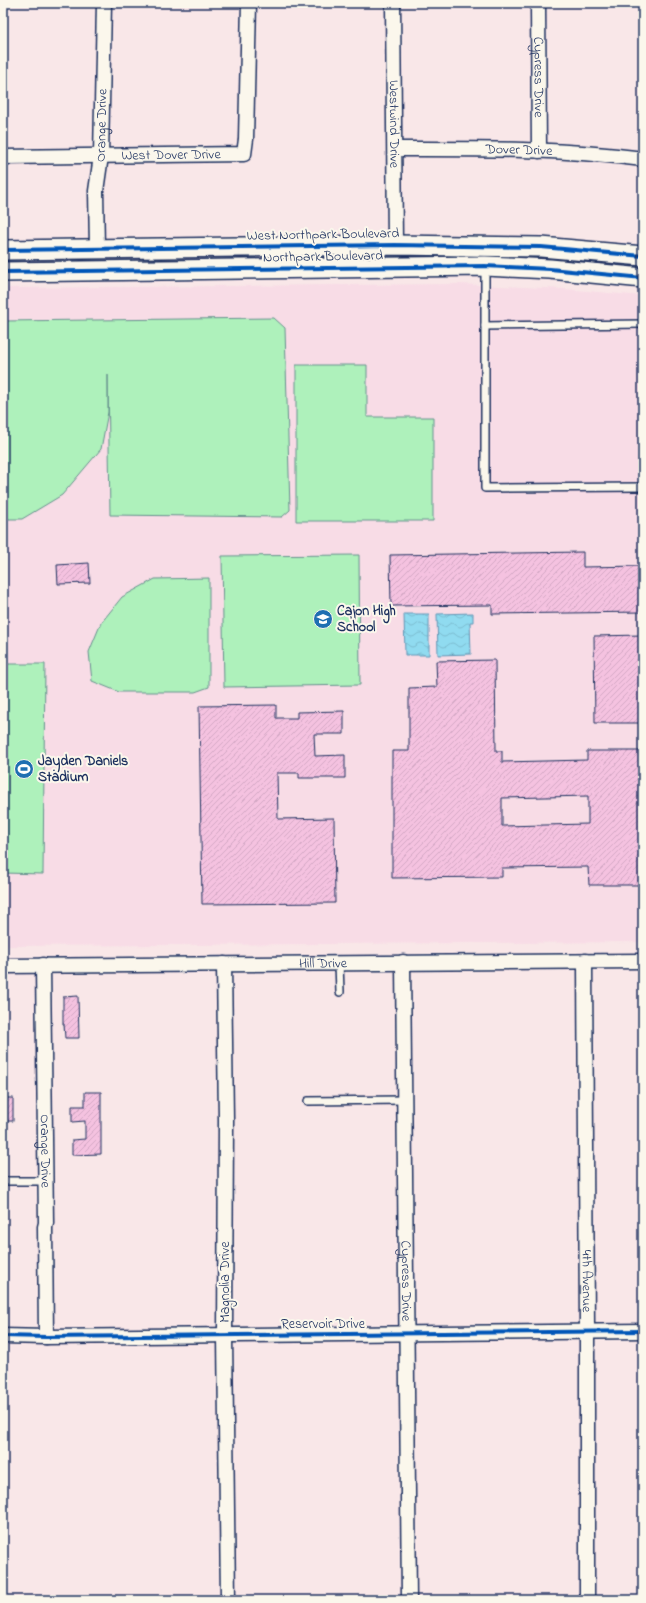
<svg xmlns="http://www.w3.org/2000/svg" width="646" height="1603" font-family="'Indie Flower',sans-serif">
<style>
.built{fill:#f8dce6}
.pitch{fill:#aef1bb;stroke:#64908c}
.water{fill:url(#water-waves);stroke:#6196b6}
.building{fill:url(#building-hatch);stroke:#1b2f5e;fill-rule:evenodd}
.lines{fill:none;stroke-linecap:round;stroke-linejoin:round}
.service-casing{stroke:#1b2f5e;stroke-width:10}
.minor-casing{stroke:#1b2f5e;stroke-width:17}
.secondary-casing{stroke:#1b2f5e;stroke-width:22}
.service{stroke:#fbf7ec;stroke-width:7}
.minor{stroke:#fbf7ec;stroke-width:14}
.secondary{stroke:#fbf7ec;stroke-width:19}
.cycleway-casing{stroke:#fbf7ec;stroke-width:6}
.cycleway{stroke:#0057b8;stroke-width:4}
.labels{text-anchor:middle;dominant-baseline:central;stroke-width:4;stroke-linejoin:round;paint-order:stroke}
.street-label{font-size:14px;fill:#1b2f5e;stroke:#fbf7ec}
.poi-label{font-size:14px;font-weight:bold;fill:#1b2f5e;stroke:#fbf7ec;text-anchor:start}
</style>
<defs>
<pattern id="water-waves" width="16" height="10" patternUnits="userSpaceOnUse"><rect width="16" height="10" fill="#90dbf0"/><path d="M0 5q4-4 8 0t8 0" fill="none" stroke="#7cbcd0"/></pattern>
<pattern id="building-hatch" width="6" height="6" patternUnits="userSpaceOnUse"><rect width="6" height="6" fill="#f5c2e0"/><path d="M-1 1l2-2M0 6l6-6M5 7l2-2" fill="none" stroke="#d1a7c3"/></pattern>
</defs>
<rect width="100%" height="100%" fill="#f9e7e8"/>
<filter id="ink" filterUnits="userSpaceOnUse"><feTurbulence type="fractalNoise" baseFrequency=".025" numOctaves="2"/><feDisplacementMap in="SourceGraphic" scale="8" xChannelSelector="R" yChannelSelector="G"/><feConvolveMatrix kernelMatrix="1 2 1 2 8 2 1 2 1" color-interpolation-filters="sRGB"/></filter>
<g filter="url(#ink)">
<polygon class="built" points="459,284 565,289 643,296 643,942 3,946 3,288"/>
<g class="pitch">
<polygon points="274,318 285,328 290,510 282,517 110,515 108,375 108,412 101,449 62,495 22,519 3,519 3,321"/>
<polygon points="296,365 367,365 367,417 433,417 433,521 296,521"/>
<polygon points="359,555 360,685 224,687 222,556"/>
<polygon points="209,578 209,687 195,692 119,692 92,681 89,652 101,623 122,597 155,579"/>
<polygon points="3,664 45,664 43,874 3,873"/>
</g>
<g class="water">
<polygon points="473,613 473,622 470,622 471,654 438,655 437,614"/>
<polygon points="404,614 429,614 429,655 405,655"/>
</g>
<g class="building">
<polygon points="583,552 583,567 643,566 643,612 492,614 492,605 391,606 390,555"/>
<polygon points="89,563 90,583 58,584 57,565"/>
<polygon points="643,635 643,723 595,723 594,636"/>
<path d="M495,660L496,751H502V762L587,760V751H643V885H589L588,867L502,868V877L392,878V751H409V688L437,687L436,661ZM588,796V824L502,826V798Z"/>
<polygon points="276,705 276,718 297,718 297,712 344,711 344,734 314,734 315,756 345,755 345,778 299,778 299,773 277,773 278,819 334,818 335,903 202,904 199,706"/>
<polygon points="78,996 79,1038 65,1038 64,1024 63,1024 63,997"/>
<polygon points="85,1092 101,1092 101,1154 72,1155 72,1140 85,1139 85,1121 72,1122 72,1106 85,1106"/>
<rect x="3" y="1098" width="10" height="23"/>
</g>
<g class="lines">
<g class="service-casing">
<g id="service">
<polyline points="485,266 485,488 643,487"/>
<polyline points="485,326 643,324"/>
<polyline points="339,963 340,992"/>
<polyline points="308,1101 405,1100"/>
<polyline points="3,1181 46,1181"/>
</g>
</g>
<g class="minor-casing">
<g id="minor">
<path id="s1" d="M393,3L395,245"/>
<path id="s2" d="M538,3L539,151"/>
<path id="s3" d="M395,149C477,149 561,148 643,159"/>
<path id="s4" d="M3,157L244,154L246,139L249,3"/>
<path id="s5" d="M97,248L96,191L101,156L104,3"/>
<path id="s6" d="M585,961L587,1332V1600"/>
<path id="s7" d="M403,962L409,1600"/>
<polyline points="224,964 226,1120 225,1336 228,1600"/>
<path id="s8" d="M43,965L46,1223L45,1227L46,1337"/>
<path id="s9" d="M3,966L643,961"/>
<polyline points="3,1336 46,1337 643,1331"/>
</g>
</g>
<g class="secondary-casing">
<g id="secondary">
<polyline points="3,250 395,245 541,247 643,256"/>
<polyline points="3,272 485,266 550,269 643,278"/>
</g>
</g>
<use href="#service" class="service"/>
<use href="#minor" class="minor"/>
<use href="#secondary" class="secondary"/>
<g class="cycleway-casing">
<g id="cycleway">
<polyline points="3,250 395,245 541,247 643,256"/>
<polyline points="3,272 485,266 550,269 643,278"/>
<polyline points="3,1336 46,1337 643,1331"/>
</g>
</g>
<use href="#cycleway" class="cycleway"/>
</g>
</g>
<defs>
<g id="school-disc" transform="scale(1)"><circle r="9.5" fill="#1f6fb2" stroke="#fbf7ec"/><path d="M0-5L7-2L0 1L-7-2ZM-4 1L0 2.5L4 1V4Q0 6-4 4Z" fill="#fff"/></g>
<g id="stadium-disc" transform="scale(1)"><circle r="9.5" fill="#1f6fb2" stroke="#fbf7ec"/><path d="M0-5a6.5 5 0 1 0 0 10a6.5 5 0 1 0 0-10ZM-3.5-1.8h7v3.6h-7Z" fill="#fff"/></g>
</defs>
<g fill-rule="evenodd">
<use href="#school-disc" x="323" y="619"/>
<use href="#stadium-disc" x="24" y="769"/>
</g>
<g class="labels">
<g class="street-label">
<text stroke="none"><textPath href="#s2" startOffset="74">Cypress Drive</textPath></text>
<text stroke="none"><textPath href="#s1" startOffset="121">Westwind Drive</textPath></text>
<text stroke="none"><textPath href="#s5" startOffset="123">Orange Drive</textPath></text>
<text stroke="none"><textPath href="#s3" startOffset="124">Dover Drive</textPath></text>
<text stroke="none"><textPath href="#s4" startOffset="168">West Dover Drive</textPath></text>
<text transform="translate(323 235) rotate(-1)">West Northpark Boulevard</text>
<text transform="translate(323 257) rotate(-1)">Northpark Boulevard</text>
<text stroke="none"><textPath href="#s9" startOffset="320">Hill Drive</textPath></text>
<text stroke="none"><textPath href="#s8" startOffset="186">Orange Drive</textPath></text>
<text stroke="none"><textPath href="#s7" startOffset="319">Cypress Drive</textPath></text>
<text stroke="none"><textPath href="#s6" startOffset="320">4th Avenue</textPath></text>
<text transform="translate(225 1282) rotate(-90)">Magnolia Drive</text>
<text x="323" y="1324">Reservoir Drive</text>
</g>
<g class="poi-label">
<text x="337" y="611">Cajon High<tspan x="337" dy="16">School</tspan></text>
<text x="38" y="761">Jayden Daniels<tspan x="38" dy="16">Stadium</tspan></text>
</g>
</g>
<rect width="646" height="1603" fill="none" stroke="#fbf7ec" stroke-width="16"/>
<rect x="8" y="8" width="630" height="1587" fill="none" stroke="#1b2f5e" stroke-width="1.5" filter="url(#ink)"/>
</svg>
